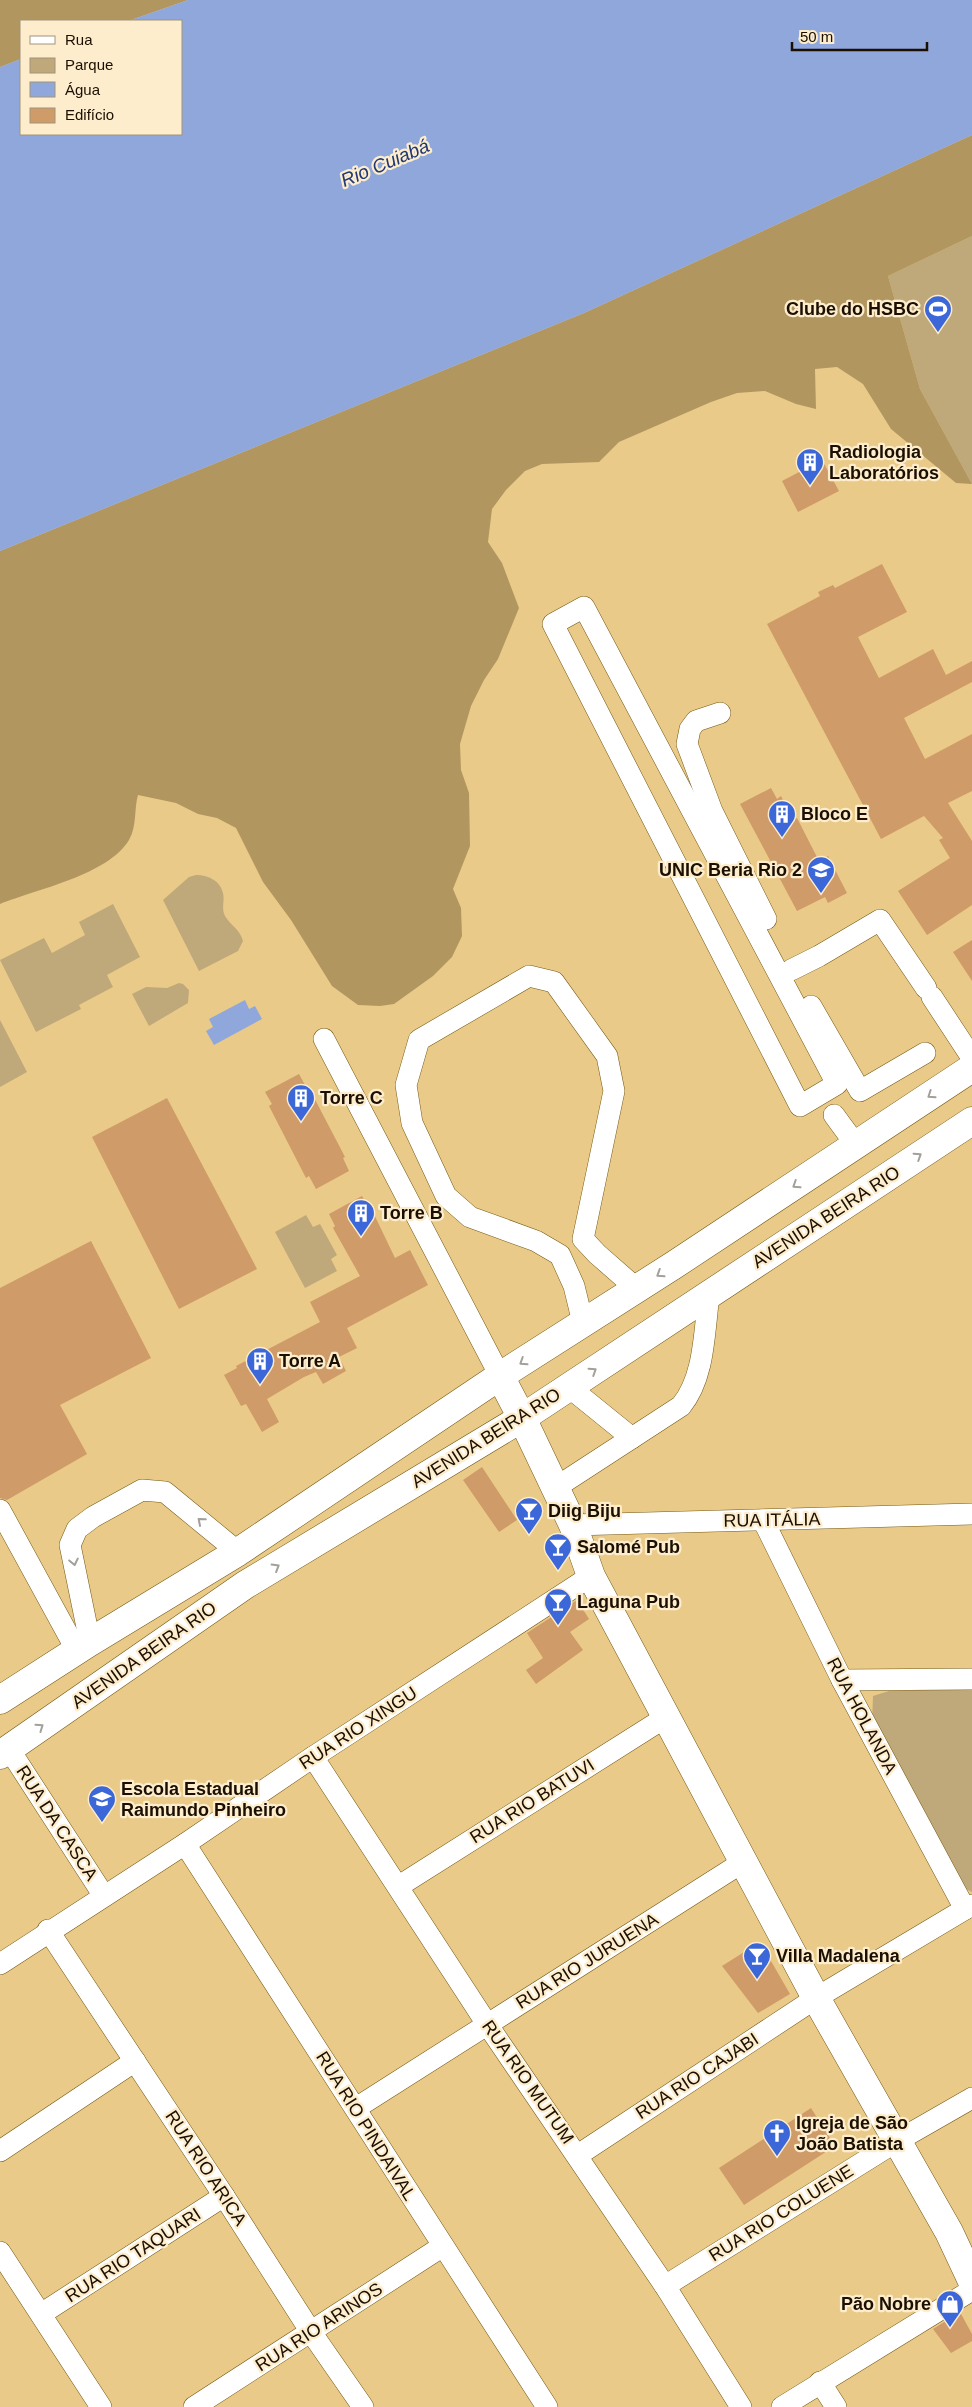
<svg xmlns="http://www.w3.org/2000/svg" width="972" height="2407" font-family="Helvetica,sans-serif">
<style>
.green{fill:#bfa97a}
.forest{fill:#b1965f}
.water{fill:#8fa7db}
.building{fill:#cf9b68}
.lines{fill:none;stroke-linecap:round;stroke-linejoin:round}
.minor-casing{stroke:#755912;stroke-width:22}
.major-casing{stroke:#755912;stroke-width:29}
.minor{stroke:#fff;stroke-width:21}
.major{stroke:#fff;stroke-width:28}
.oneway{stroke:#a39f99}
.labels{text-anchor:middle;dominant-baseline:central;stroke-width:4.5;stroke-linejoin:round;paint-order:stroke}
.poi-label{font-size:18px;font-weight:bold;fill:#1a0f00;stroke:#fdedcd;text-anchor:start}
.street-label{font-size:18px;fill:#1a0f00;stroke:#fdedcd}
.water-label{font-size:19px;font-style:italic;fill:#1f3775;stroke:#fdedcd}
</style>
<rect width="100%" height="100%" fill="#eaca88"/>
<g class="green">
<polygon points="972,236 972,484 920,389 888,276"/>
<path d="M196,875C207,875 220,880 223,893C225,901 221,908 225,916C231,926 240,929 243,941L238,951L199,971L163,900L189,877Z"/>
<polygon points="113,904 140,957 107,975 113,987 79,1005 81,1009 36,1032 0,960 44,938 52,953 85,935 79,922"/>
<polygon points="179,983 183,984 189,990 188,1003 149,1026 132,994 146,987 167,988"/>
<polygon points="0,1020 27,1072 0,1087"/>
<polygon points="306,1215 313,1227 320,1224 337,1255 331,1259 337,1271 305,1288 275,1232"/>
<polygon points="972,1688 972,1892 966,1889 872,1722 873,1696 889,1691"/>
</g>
<g class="forest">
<polygon points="0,0 188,0 128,21 21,21 21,59 0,67"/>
<path d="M972,135V236L888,276L920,389L972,484L956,483L891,429L863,384L837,367L815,369L816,409L796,404L765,391L737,393L711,402L619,442L599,462L542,464L525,471L506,490L492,509L488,542L502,563L519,608L498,659L484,680L471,706L460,744L461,770L469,793L470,846L453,889L461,908L462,936L452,957L433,976L394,1004L380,1006L358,1005L332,986L291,920L263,882L236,828L217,818L198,814L176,803L138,795C134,808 137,827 129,840C108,875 37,889 0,904V551L584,313Z"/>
</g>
<g class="water">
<polygon points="188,0 972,0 972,135 584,313 0,551 0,67 21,59 21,134 181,134 181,21 128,21"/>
<polygon points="245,1000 249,1009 255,1006 262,1019 214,1045 206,1031 213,1027 209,1019"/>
</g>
<g class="building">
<polygon points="822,460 839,491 798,512 782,481"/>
<polygon points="882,564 907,612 858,637 879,678 933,649 946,675 972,661 972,682 904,718 925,759 972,734 972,791 948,803 972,841 972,905 927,935 898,891 950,858 939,840 943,838 924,816 881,839 767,624 820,596 818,592 833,585 835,588"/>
<polygon points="771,788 777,799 781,796 793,820 797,818 819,861 828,856 847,893 828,903 825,897 797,911 740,804"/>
<polygon points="972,940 972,981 953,952"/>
<polygon points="299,1074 306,1087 308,1086 345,1157 343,1158 349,1171 316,1189 309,1176 306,1178 269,1106 272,1104 265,1092"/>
<polygon points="167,1098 257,1269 179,1309 92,1137"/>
<polygon points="362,1196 369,1209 371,1208 395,1258 410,1250 428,1285 347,1328 357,1348 339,1357 346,1371 323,1384 316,1372 304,1377 267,1399 279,1422 262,1432 246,1404 241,1406 224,1375 237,1368 236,1366 320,1322 310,1302 360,1276 333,1228 335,1226 329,1214"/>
<polygon points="91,1241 151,1358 60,1405 87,1454 7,1500 0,1498 0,1288"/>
<polygon points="482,1467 517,1520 499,1532 463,1480"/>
<polygon points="577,1600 589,1619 570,1632 583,1650 536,1684 526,1670 543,1658 527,1633"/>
<polygon points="760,1942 790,1994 758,2013 722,1966"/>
<polygon points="811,2108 835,2146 744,2205 719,2168"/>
<polygon points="960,2312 972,2334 972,2341 951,2353 933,2329"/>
</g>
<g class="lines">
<g class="minor-casing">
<g id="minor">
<polygon points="584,607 837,1084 800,1106 553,624"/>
<polyline points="720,713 696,721 690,729 687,744 712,811 766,919"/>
<polyline points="791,970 819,956 880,920 926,988"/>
<polyline points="932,997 972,1058"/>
<polyline points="811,1006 860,1091 925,1053"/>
<polyline points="324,1039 500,1376"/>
<polyline points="834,1115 856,1145"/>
<polyline points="583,1323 574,1286 560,1255 536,1241 470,1217 446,1196 412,1123 406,1085 419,1040 529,976 554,982 607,1056 614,1091 583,1239 597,1254 637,1289"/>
<polyline points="569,1387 632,1438"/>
<path d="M555,1488L681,1406C705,1377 704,1331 709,1295"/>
<polyline points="0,1510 77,1651"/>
<polyline points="763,1520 842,1680 965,1909"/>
<polyline points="573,1525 972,1514"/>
<polyline points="90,1642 70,1545 77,1529 93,1517 142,1490 165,1492 238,1552"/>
<polyline points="842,1680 972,1679"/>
<polyline points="9,1749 104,1896"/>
<polyline points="313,1757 487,2024 665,2286 741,2407"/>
<polyline points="185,1844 547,2407"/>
<polyline points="399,1886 666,1717"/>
<polyline points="48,1930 224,2196 311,2332 363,2407"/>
<polyline points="0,1964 185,1844 313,1757 591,1576"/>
<polyline points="356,2108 743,1862"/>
<polyline points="0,2151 135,2061"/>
<polyline points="578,2155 816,1998 972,1905"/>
<polyline points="0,2252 101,2407"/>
<polyline points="665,2286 897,2141 972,2098"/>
<polyline points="41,2314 224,2196"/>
<polyline points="820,2382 836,2407"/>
<polyline points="194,2407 443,2246"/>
<polyline points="782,2407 972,2290"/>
</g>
</g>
<g class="major-casing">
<g id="major">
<polyline points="500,1376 522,1418 573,1525 591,1576 816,1998 949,2232 972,2281"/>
<polyline points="0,1700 90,1642 238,1552 500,1376 674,1265 972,1068"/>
<polyline points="0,1755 245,1585 522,1418 972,1121"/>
</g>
</g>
<use href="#minor" class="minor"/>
<use href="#major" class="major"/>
</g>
<defs><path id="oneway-chevron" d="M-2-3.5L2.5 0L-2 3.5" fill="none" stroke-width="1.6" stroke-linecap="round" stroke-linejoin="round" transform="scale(1.25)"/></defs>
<g class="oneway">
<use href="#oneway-chevron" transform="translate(931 1095) rotate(146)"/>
<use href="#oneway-chevron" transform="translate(918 1156) rotate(-33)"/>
<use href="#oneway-chevron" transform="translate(796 1185) rotate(147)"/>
<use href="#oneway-chevron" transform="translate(660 1274) rotate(147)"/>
<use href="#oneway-chevron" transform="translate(523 1362) rotate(147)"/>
<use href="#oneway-chevron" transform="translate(593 1371) rotate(-33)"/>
<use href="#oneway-chevron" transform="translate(201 1521) rotate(-139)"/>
<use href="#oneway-chevron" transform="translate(74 1562) rotate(78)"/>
<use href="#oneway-chevron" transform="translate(276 1567) rotate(-31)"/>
<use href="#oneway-chevron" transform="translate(40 1727) rotate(-35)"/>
</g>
<defs>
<g id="stadium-pin" transform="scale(1.4375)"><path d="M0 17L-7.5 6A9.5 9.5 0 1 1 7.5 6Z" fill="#3c67d8" stroke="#fdedcd"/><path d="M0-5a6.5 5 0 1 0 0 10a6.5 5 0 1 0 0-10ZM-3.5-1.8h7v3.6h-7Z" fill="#fff"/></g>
<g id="building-pin" transform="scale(1.4375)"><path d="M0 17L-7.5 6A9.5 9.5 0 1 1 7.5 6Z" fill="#3c67d8" stroke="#fdedcd"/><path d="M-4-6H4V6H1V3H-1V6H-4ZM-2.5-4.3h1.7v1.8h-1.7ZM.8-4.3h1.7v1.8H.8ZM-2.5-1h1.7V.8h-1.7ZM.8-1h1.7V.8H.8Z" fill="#fff"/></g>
<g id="university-pin" transform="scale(1.4375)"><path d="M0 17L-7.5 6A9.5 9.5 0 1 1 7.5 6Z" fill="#3c67d8" stroke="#fdedcd"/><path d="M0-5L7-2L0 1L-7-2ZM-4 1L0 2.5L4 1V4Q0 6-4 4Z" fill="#fff"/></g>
<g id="bar-pin" transform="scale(1.4375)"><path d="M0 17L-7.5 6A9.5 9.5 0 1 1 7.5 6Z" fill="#3c67d8" stroke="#fdedcd"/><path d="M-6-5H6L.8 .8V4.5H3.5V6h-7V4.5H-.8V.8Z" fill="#fff"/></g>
<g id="school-pin" transform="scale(1.4375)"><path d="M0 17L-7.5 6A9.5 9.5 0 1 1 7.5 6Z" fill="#3c67d8" stroke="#fdedcd"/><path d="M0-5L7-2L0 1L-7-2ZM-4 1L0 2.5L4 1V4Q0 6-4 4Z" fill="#fff"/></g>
<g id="church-pin" transform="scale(1.4375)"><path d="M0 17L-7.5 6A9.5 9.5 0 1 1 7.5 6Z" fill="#3c67d8" stroke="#fdedcd"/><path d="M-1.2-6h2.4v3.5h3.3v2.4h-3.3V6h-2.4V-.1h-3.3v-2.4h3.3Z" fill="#fff"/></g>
<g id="shop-pin" transform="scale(1.4375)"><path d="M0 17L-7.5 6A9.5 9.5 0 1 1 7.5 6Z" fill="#3c67d8" stroke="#fdedcd"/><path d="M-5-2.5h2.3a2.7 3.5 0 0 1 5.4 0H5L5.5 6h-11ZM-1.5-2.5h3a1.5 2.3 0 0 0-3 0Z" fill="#fff"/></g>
</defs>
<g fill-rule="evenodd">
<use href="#stadium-pin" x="938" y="309"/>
<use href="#building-pin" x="810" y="462"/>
<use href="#building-pin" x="782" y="814"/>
<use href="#university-pin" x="821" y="870"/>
<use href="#building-pin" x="301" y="1098"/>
<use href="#building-pin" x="361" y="1213"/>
<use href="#building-pin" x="260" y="1361"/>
<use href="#bar-pin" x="529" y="1511"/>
<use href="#bar-pin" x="558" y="1547"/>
<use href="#bar-pin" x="558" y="1602"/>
<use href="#school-pin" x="102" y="1799"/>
<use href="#bar-pin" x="757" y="1956"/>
<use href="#church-pin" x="777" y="2133"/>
<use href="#shop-pin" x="950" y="2304"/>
</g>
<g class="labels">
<g class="poi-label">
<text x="919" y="309" text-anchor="end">Clube do HSBC</text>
<text x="829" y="452">Radiologia<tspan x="829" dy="21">Laboratórios</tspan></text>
<text x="801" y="814">Bloco E</text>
<text x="802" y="870" text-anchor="end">UNIC Beria Rio 2</text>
<text x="320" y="1098">Torre C</text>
<text x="380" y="1213">Torre B</text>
<text x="279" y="1361">Torre A</text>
<text x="548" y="1511">Diig Biju</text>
<text x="577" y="1547">Salomé Pub</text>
<text x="577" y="1602">Laguna Pub</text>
<text x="121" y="1789">Escola Estadual<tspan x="121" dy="21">Raimundo Pinheiro</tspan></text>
<text x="776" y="1956">Villa Madalena</text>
<text x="796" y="2123">Igreja de São<tspan x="796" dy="21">João Batista</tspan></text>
<text x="931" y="2304" text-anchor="end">Pão Nobre</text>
</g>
<g class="street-label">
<text transform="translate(826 1217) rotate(-33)">AVENIDA BEIRA RIO</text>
<text transform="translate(486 1438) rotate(-32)">AVENIDA BEIRA RIO</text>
<text transform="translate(772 1520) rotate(-1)">RUA ITÁLIA</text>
<text transform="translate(144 1655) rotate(-35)">AVENIDA BEIRA RIO</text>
<text transform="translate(862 1716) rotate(62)">RUA HOLANDA</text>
<text transform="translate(358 1728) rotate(-33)">RUA RIO XINGU</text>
<text transform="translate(532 1801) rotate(-32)">RUA RIO BATUVI</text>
<text transform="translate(57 1823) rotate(57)">RUA DA CASCA</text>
<text transform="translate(587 1961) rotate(-32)">RUA RIO JURUENA</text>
<text transform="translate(697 2076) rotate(-33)">RUA RIO CAJABI</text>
<text transform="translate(528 2082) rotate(55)">RUA RIO MUTUM</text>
<text transform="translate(366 2126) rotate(58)">RUA RIO PINDAIVAL</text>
<text transform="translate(206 2168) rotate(57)">RUA RIO ARICA</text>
<text transform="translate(781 2213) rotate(-32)">RUA RIO COLUENE</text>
<text transform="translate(133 2255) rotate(-33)">RUA RIO TAQUARI</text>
<text transform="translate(319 2327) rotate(-33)">RUA RIO ARINOS</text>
</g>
<g class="water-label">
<text transform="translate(385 163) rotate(-23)">Rio Cuiabá</text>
</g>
</g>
<rect x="20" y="20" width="162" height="115" fill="#fdedcd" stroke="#a2947b"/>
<rect x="30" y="36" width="25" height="8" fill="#ffffff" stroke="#a2947b"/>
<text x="65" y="45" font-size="15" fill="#1a0f00">Rua</text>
<rect x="30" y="58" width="25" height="15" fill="#bfa97a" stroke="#a2947b"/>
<text x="65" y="70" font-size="15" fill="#1a0f00">Parque</text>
<rect x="30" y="82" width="25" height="15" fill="#8fa7db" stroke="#a2947b"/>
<text x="65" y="95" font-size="15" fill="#1a0f00">Água</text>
<rect x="30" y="108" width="25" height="15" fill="#cf9b68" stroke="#a2947b"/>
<text x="65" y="120" font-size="15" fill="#1a0f00">Edifício</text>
<path d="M792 42v8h135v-8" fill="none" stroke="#1a0f00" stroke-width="2.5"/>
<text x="800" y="42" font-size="15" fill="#1a0f00" stroke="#fdedcd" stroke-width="4" paint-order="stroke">50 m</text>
</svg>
